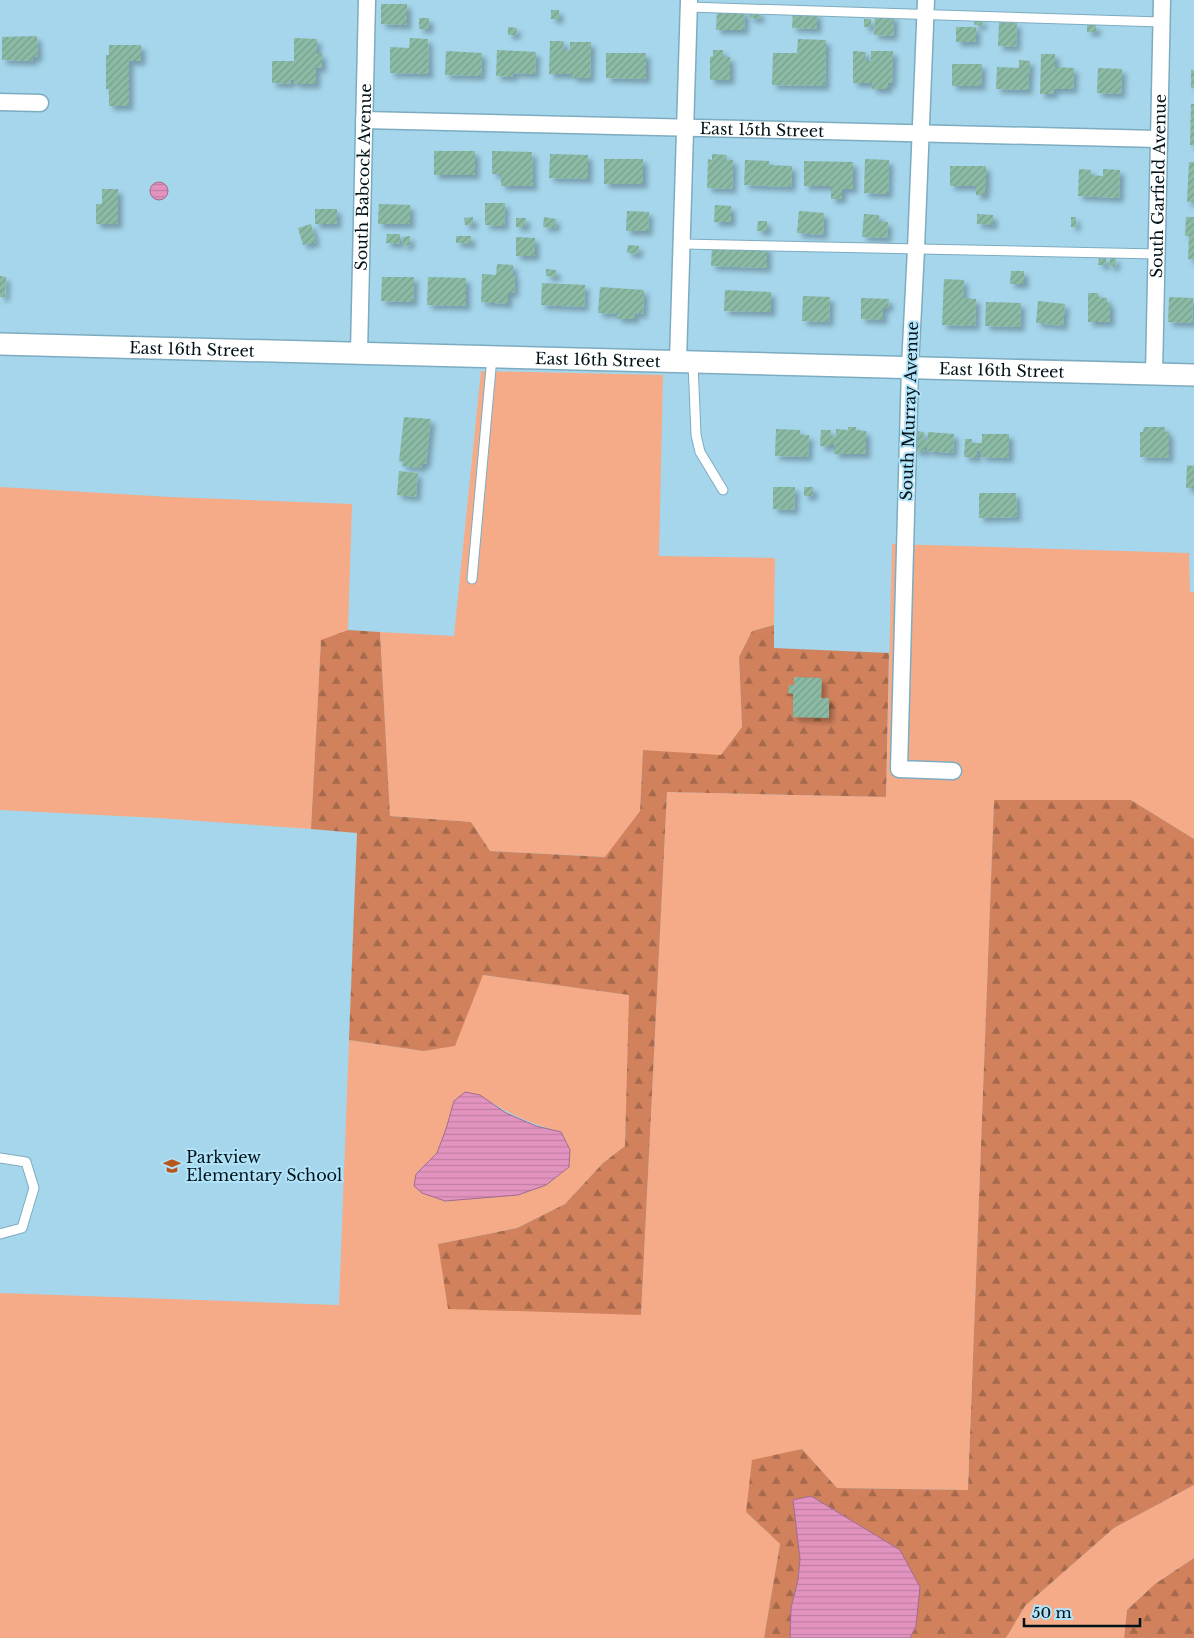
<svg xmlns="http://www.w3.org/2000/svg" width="1194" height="1638" font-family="'Libre Baskerville',serif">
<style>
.green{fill:#f6ab88;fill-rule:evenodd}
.forest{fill:url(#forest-firs)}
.water{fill:url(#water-rules);stroke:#9f6c8d}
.building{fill:url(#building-hatch);filter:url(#shadow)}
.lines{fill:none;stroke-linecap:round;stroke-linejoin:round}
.service-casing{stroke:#7dacc0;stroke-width:11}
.minor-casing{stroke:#7dacc0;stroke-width:19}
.tertiary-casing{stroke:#7dacc0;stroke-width:24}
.service{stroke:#fff;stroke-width:9}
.minor{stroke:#fff;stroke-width:16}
.tertiary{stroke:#fff;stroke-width:21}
.labels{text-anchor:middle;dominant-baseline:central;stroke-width:4;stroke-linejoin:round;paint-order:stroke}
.street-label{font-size:16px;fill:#011219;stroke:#b2e3f8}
.poi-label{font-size:16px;fill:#011219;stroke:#b2e3f8;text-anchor:start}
</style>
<defs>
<pattern id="forest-firs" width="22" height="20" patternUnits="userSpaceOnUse" patternTransform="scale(1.25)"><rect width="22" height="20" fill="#d1825d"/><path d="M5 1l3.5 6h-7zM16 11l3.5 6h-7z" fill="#a7694c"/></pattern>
<pattern id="water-rules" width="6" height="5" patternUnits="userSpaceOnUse" patternTransform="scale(1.25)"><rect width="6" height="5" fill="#e393bf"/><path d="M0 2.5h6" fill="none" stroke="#c17ea4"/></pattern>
<pattern id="building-hatch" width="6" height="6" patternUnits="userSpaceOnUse" patternTransform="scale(1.25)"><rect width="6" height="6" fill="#8bbaa5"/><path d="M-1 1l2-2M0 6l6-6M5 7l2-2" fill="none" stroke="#769f8d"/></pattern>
<filter id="shadow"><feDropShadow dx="4.5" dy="4.5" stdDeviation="2.5" flood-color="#0004"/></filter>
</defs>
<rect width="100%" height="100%" fill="#a5d6eb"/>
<g class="green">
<polygon points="481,371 663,375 659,556 775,558 774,625 752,631 739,657 742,727 721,756 643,750 640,811 606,857 490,851 471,822 390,816 380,632 454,636"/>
<polygon points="0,487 170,497 352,504 348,630 321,641 311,829 159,818 0,810"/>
<path d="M892,544L1189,553L1190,592H1194V839L1131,800H994L968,1490L837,1488L802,1449L746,1512L780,1544L764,1638H0V1293L339,1305L349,1040L423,1051L482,975L630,995L625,1146L603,1163L565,1204L517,1228L438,1244L641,1315L667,792L886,797ZM480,1095C507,1113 530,1124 561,1132L568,1167L546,1185L518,1195L416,1173L437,1153L446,1129Z"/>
<polygon points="1194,1485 1194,1558 1155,1584 1127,1610 1124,1638 1006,1638 1025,1606 1114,1528"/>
</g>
<g class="forest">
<polygon points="774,625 774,648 889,653 886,797 667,792 641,1315 448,1309 438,1244 517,1228 565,1204 603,1163 625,1146 629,995 483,975 455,1046 423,1051 349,1040 357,833 311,829 321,640 348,630 380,632 390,816 471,822 490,851 605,857 640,811 643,750 721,755 742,727 739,657 752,631"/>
<polygon points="994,800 1131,800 1194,839 1194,1485 1114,1528 1025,1606 1006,1638 910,1638 916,1626 900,1550 811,1496 796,1524 800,1559 798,1580 791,1608 790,1638 764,1638 780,1544 746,1512 752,1460 802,1449 837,1488 968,1490"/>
<polygon points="1194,1558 1194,1638 1124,1638 1127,1610 1155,1584"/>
</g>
<g class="water">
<circle cx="159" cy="191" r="9"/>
<polygon points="465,1092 480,1095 506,1113 536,1126 561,1132 570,1150 569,1167 546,1185 518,1195 445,1201 422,1193 414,1186 416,1174 437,1153 446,1129 454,1101"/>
<polygon points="811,1496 900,1550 920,1587 916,1626 910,1638 790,1638 791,1608 798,1580 800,1559 793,1500"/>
</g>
<g class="building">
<polygon points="381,4 407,4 407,25 381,24"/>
<rect x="551" y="10" width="8" height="9"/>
<polygon points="717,10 745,11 744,30 716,30"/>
<polygon points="750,11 760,12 760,19 749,18"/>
<polygon points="793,12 817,13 817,29 792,28"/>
<polygon points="875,15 894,16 893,36 874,35"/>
<rect x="419" y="18" width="10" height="11"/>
<rect x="864" y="19" width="7" height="8"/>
<polygon points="975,19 983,20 982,26 974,25"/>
<polygon points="999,22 1017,23 1016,47 998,46"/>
<rect x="1087" y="25" width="9" height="7"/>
<polygon points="508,27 517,28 516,35 508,35"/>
<rect x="956" y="27" width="20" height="15"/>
<polygon points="37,36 38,57 33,57 33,61 2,60 2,37"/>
<polygon points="294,38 317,39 317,54 322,54 322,68 316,68 316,84 294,84 295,80 291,80 290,84 272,83 272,61 294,61"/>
<polygon points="410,38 428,39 429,74 390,73 390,47 409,48"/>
<polygon points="798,39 826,40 825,86 772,85 773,53 797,53"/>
<polygon points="550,41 564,41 563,50 570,50 570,42 591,42 590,78 572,78 572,74 549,74"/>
<polygon points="109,45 141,45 141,61 129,61 129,106 109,106 109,89 106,89 106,55 109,55"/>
<polygon points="497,50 536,52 535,74 513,73 513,77 496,76"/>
<polygon points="713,50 723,50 723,57 730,57 730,80 710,80 710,57 713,56"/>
<polygon points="446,51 482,53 481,76 445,75"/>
<polygon points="853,51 866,52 865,61 871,61 871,51 893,51 892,83 888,83 888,89 872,89 872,83 853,83"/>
<polygon points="606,53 646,53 646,79 606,78"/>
<polygon points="1041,54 1055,54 1055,67 1074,68 1073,89 1054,89 1053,94 1040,94"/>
<polygon points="1019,60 1030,61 1028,90 996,89 997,67 1019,68"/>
<polygon points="952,64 982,64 981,86 952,86"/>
<polygon points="1098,68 1122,69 1121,94 1097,93"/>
<rect x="1191" y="70" width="3" height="18"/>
<polygon points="1191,104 1194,104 1194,145 1190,145"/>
<rect x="434" y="151" width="41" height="24"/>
<polygon points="492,151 532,152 533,186 501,186 501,174 492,174"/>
<polygon points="550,154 588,155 588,179 549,178"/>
<polygon points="712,154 727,155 726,160 733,160 732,189 707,188 708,159 712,160"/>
<rect x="604" y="159" width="39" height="25"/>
<polygon points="865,159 889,160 888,194 864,193"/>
<polygon points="745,160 769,161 769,165 792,166 791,187 744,185"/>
<polygon points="804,161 853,162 853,189 842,189 842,199 831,199 831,186 804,186"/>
<polygon points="1189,162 1194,162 1194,202 1187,202"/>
<polygon points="950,166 986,166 986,188 985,188 985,195 976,195 976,186 950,186"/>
<polygon points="1079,169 1091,170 1091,175 1103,176 1103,169 1120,170 1119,198 1078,196"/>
<polygon points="102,189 118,189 118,224 96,224 96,204 102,204"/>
<polygon points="485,203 505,203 504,226 485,225"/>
<polygon points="379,204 410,205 410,224 378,224"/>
<polygon points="715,205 731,206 731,222 714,222"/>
<rect x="315" y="209" width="22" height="15"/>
<polygon points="627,211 649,212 648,231 626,231"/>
<polygon points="799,211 824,213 823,235 797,233"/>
<polygon points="864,214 879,215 879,221 888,222 887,238 862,237"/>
<polygon points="977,214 993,215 993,225 977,224"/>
<polygon points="473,217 473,225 465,225 464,218"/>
<polygon points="544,217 556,219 555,228 543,227"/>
<rect x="1071" y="217" width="5" height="10"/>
<polygon points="1186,217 1194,217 1194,259 1188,259 1189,236 1185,236"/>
<polygon points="516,218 526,218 525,227 516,227"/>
<polygon points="758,221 767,221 767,231 757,231"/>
<polygon points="311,224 316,242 303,245 298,228"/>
<polygon points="387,234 400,234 400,244 386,243"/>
<polygon points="410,236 410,245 403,246 403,237"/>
<polygon points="456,236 471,236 471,244 456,243"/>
<polygon points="516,237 535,238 535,256 516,256"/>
<polygon points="628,245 639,246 638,254 627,253"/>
<polygon points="712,245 767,247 767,268 711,266"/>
<polygon points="1099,257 1106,258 1106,265 1098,265"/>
<polygon points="1110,258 1116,258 1115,267 1109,266"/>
<polygon points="497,264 513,265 513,275 515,275 514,293 508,293 508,304 481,302 482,274 496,275"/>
<polygon points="546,269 556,270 556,277 546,276"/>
<polygon points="1011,271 1024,271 1024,284 1010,284"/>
<polygon points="0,276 6,277 5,297 0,297"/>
<polygon points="382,277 414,277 413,302 381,301"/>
<polygon points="428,277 466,278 466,306 427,305"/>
<polygon points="944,279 964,280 963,298 976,299 975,326 942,325"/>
<polygon points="542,283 585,285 584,307 541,305"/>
<polygon points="600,287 644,290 643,314 635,313 635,319 617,319 618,314 598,313"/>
<polygon points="725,290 771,292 771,312 724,311"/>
<polygon points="1088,293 1098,293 1099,298 1107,298 1107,303 1110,303 1110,322 1088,322"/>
<polygon points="803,296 830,297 829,322 802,321"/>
<polygon points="1169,297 1193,298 1192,323 1168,322"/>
<polygon points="861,298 889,299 888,308 883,308 883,320 861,319"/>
<polygon points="1038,301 1065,304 1063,326 1036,323"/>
<polygon points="986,302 1021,303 1020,327 985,326"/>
<polygon points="404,417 431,419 426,464 422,464 421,468 402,466 403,462 399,461"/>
<polygon points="848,427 856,427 856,430 866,431 866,454 834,454 834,444 830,444 830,447 820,446 821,430 831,430 831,436 836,437 836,429 848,430"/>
<polygon points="1144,427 1165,427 1165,432 1169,432 1169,458 1140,457 1140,432 1143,432"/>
<polygon points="776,429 800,430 800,435 809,435 808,457 775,456"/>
<polygon points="916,431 924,432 923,440 927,440 928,432 954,434 953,453 927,451 927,447 925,447 925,452 914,451"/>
<polygon points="982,434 1009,434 1009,458 981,457 981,451 977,450 977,458 964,457 965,439 972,439 972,443 982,443"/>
<polygon points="1187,465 1194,466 1194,488 1186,488"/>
<polygon points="399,471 418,473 416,497 397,495"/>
<polygon points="773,487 795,487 794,510 773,509"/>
<rect x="804" y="487" width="9" height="9"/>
<polygon points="979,493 1016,493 1017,517 979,518"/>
<polygon points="794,677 822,678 821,698 829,698 829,718 793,717 793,694 788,693 789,685 794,685"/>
</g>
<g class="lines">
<g class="service-casing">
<g id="service">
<polyline points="689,7 1161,22"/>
<polyline points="683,244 1157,254"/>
<polyline points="693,363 696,435 700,452 723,490"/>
<polyline points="472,579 492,357"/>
<polyline points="0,1158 26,1162 34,1188 22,1228 0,1234"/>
</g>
</g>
<g class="minor-casing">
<g id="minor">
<polyline points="926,0 916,249 910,367 899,769 953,771"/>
<polyline points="0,102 40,103"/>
<path id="s1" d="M364,120L1159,139"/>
<path id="s2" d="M359,353L367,0"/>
<polyline points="678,361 689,0"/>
<path id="s3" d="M1154,374L1162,0"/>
</g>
</g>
<g class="tertiary-casing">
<g id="tertiary">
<path id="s4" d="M0,344L1194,375"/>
</g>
</g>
<use href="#service" class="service"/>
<use href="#minor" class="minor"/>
<use href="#tertiary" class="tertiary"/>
</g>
<defs>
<g id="school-bare" transform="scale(1.35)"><path d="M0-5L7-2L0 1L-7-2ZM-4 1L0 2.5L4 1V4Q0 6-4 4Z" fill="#b8551d" stroke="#b2e3f8" stroke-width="2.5" paint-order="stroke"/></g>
</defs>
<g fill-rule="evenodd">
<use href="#school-bare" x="172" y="1166"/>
</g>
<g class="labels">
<g class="street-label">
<text stroke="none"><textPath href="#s1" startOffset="398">East 15th Street</textPath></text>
<text stroke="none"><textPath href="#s2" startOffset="176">South Babcock Avenue</textPath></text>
<text stroke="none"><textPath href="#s3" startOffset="188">South Garfield Avenue</textPath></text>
<text stroke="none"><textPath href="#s4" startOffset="192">East 16th Street</textPath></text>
<text stroke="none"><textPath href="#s4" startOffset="598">East 16th Street</textPath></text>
<text stroke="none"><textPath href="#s4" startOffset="1002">East 16th Street</textPath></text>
<text transform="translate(909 411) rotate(-88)">South Murray Avenue</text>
</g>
<g class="poi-label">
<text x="186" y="1157">Parkview<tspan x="186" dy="18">Elementary School</tspan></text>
</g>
</g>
<path d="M1024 1618v8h116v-8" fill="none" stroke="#011219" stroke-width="2.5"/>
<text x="1032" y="1618" font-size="15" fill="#011219" stroke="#b2e3f8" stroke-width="4" paint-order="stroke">50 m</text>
</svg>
